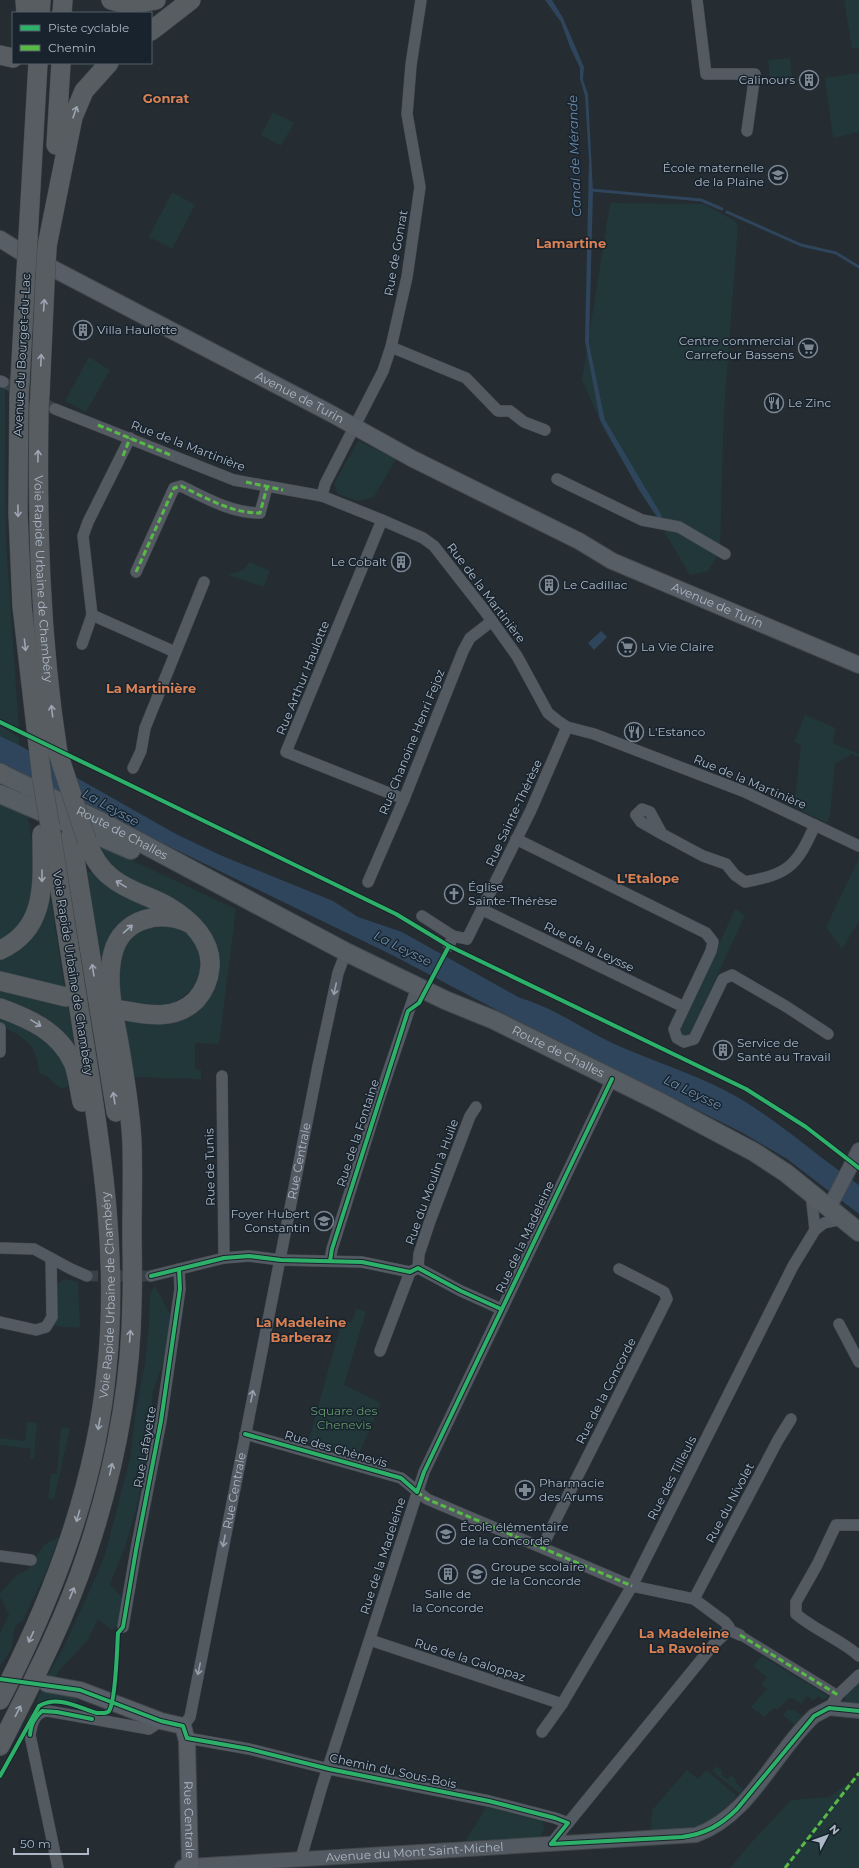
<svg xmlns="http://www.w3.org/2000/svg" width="859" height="1868" font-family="Montserrat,sans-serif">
	<rect width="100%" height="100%" fill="#252c32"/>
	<!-- green -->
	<g fill="#213739">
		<polygon points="844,0 859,0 859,48 852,49"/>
		<polygon points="790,58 792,78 770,79 768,60"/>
		<polygon points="859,73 859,132 833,138 825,78"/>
		<polygon points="273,112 294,123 281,146 261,135"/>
		<polygon points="172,192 195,205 172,249 149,237"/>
		<polygon points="610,203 704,204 735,221 738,226 724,411 720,552 708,571 690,575 604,430 582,380"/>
		<polygon points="89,357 110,370 86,412 65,401"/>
		<polygon points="0,387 5,389 6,540 19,729 0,719"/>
		<polygon points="358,441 396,459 374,497 358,501 338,494 334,484"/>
		<polygon points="250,562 270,571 264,587 228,575 243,570"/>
		<polygon points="805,715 836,728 833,743 859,754 859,757 852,754 835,764 830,815 827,823 794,807 801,745 794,742"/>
		<polygon points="0,726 19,737 19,745 0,736"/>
		<polygon points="0,803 28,816 34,856 35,886 22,925 0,943"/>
		<path d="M97 844 236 909 219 1044 195 1043V1068L196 1070H201V1079L133 1077 130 1057V1049L122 1016 180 1019 217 946C211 932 203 922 192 913L115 873Z"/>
		<polygon points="859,858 859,921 842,949 826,927"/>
		<polygon points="94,871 164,908 130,918 106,997 87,872"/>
		<polygon points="49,888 65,990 0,974 0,954"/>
		<polygon points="735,909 745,915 690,1035 681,1037 680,1030"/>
		<path d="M156 921C165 924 178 926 185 931 189 933 192 939 195 943 211 967 192 999 166 1005 151 1009 135 1005 120 1003L116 979 123 941Z"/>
		<polygon points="0,987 68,1005 79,1070 0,1003"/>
		<path d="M0 1014 27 1024 65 1059 71 1084 63 1089C54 1086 51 1076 39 1073 38 1064 36 1052 30 1045 24 1038 9 1028 0 1027Z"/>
		<polygon points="64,1279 78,1282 80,1328 55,1326 54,1288 57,1288 57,1284"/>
		<polygon points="155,1286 170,1314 165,1359 153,1391 149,1449 136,1509 125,1548 110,1584 122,1598 118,1625 112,1630 98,1619 88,1640 59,1671 47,1691 77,1697 77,1704 36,1703 47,1676 63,1648 90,1590 105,1555 130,1458 136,1408 145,1363 149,1323 150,1294"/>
		<polygon points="356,1308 366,1312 344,1385 381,1403 358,1456 308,1443 342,1320 352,1323"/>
		<polygon points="27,1422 37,1423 34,1459 29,1459 31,1449 0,1445 0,1438 25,1441"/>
		<polygon points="61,1427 70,1428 54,1499 48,1498 51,1474 57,1474"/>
		<polygon points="59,1537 45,1575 23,1620 15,1626 11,1650 0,1666 0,1633 9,1614 0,1597 0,1593 18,1574 27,1570 45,1544"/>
		<polygon points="762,1656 828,1696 824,1700 819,1696 813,1701 807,1696 801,1704 794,1699 789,1698 777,1710 774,1708 764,1717 751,1707 767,1689 761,1684 767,1677 753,1666"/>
		<polygon points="859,1681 859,1704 845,1701 845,1695"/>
		<polygon points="787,1710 794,1710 802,1716 795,1725 783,1715"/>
		<polygon points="717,1766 723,1772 721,1774 727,1779 731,1775 736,1780 735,1782 743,1789 739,1793 712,1771"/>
		<path d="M687 1770 698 1779 706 1770 737 1796C706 1830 695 1829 651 1831L652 1810Z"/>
		<polygon points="859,1775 859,1868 730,1868 749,1845 791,1800 829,1797"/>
		<polygon points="487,1806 542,1819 545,1828 538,1839 464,1843"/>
	</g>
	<!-- water -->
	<g fill="#2e455b">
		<polygon points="545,0 552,0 563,18 584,67 583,80 588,94 593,192 589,344 605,420 662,516 661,518 658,518 639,490 600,420 585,341 589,160 585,96 580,79 580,68 570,47 561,22"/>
		<polygon points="601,631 607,637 594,650 588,643"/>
		<path d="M0 736 19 745 176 834 220 855 333 901 358 917 402 932 520 998C552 1007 580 1027 610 1042 649 1060 690 1072 728 1092 775 1117 815 1155 859 1185V1214L787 1159 741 1132 512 1018 392 955 0 764Z"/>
	</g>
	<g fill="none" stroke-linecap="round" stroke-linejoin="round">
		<!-- stream -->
		<g stroke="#2e455b" stroke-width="3">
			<polyline points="591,190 701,200 722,209"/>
			<polyline points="727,212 801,245 836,253 859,267"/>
		</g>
		<!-- minor-tunnel -->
		<g stroke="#394148" stroke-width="11" stroke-dasharray="11 5.5" stroke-linecap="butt">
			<polyline points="3,382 55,409"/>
			<polyline points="87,1276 151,1276"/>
		</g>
		<!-- pedestrian casing -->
		<g stroke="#42484d" stroke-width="10">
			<polyline id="pedestrian" points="740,1635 838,1695"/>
		</g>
		<!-- minor casing -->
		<g stroke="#42484d" stroke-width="12">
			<g id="minor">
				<polyline points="697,0 706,74 755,74 747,131"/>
				<polyline points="391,347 466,378 498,411 510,411 524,422 545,430"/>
				<polyline points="0,381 3,382"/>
				<polyline points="55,409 234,480 322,496 382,520 423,538 434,546 484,610 517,656 548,713 558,721 567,727 594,734 745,792 859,846"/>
				<polyline points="130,438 88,522 83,536 92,615 175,652"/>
				<polyline points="557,479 642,520 679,527 725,554"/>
				<polyline points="322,496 325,484 383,371 391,347 407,277 420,187 407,114 411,65 421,0"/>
				<polyline points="382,520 286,752 404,799"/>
				<path d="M136 572 174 488 181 486C206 498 231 513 260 513L267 487"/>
				<polyline points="82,644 92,615"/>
				<polyline points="133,768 141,751 145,728 204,582"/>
				<path d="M662 834 641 822 636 815 642 809 650 812 662 834 703 856 726 864 735 875 745 882C790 874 797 865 815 825"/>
				<polyline points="516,839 706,933 713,942 711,951 674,1029 677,1038 684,1042 694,1039 723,979 732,975 787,1007 828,1034"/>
				<polyline points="368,882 404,799 463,651 470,638 492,621"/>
				<polyline points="483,910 684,1007"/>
				<polyline points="422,916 453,936 467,939 531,810 567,727"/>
				<polyline points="449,946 453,936"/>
				<polyline points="0,1028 0,1052"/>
				<polyline points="222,1076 224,1258"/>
				<polyline points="811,1193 815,1230"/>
				<polyline points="0,1248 34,1249 71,1269 87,1276"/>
				<polyline points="330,1261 332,1249 381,1093 417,987"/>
				<polyline points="418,1268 419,1254 430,1221 470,1116 476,1107"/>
				<polyline points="151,1276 224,1258 249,1256 281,1260 362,1262 410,1272 418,1268 461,1291 501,1309"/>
				<polyline points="0,1322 36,1330 46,1327 52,1317 51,1258"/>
				<polyline points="839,1324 859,1362"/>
				<polyline points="380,1351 410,1272"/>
				<polyline points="245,1434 401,1478 427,1499 632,1586 694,1599 725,1622 729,1627 729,1630 740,1635"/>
				<path d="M859 1525H836L817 1565 796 1602V1614C816 1631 840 1639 859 1656"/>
				<polyline points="542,1547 667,1299 664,1292 619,1269"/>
				<polyline points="0,1556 31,1560"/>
				<polyline points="694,1599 778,1440 791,1419"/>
				<polyline points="123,1627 136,1550 161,1421 180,1289 179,1269"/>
				<polyline points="370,1640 562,1704"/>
				<polyline points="829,1708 838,1695 859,1675"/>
				<path id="s1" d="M183 1726 190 1717 318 1066 338 973 346 952"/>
				<polyline points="542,1732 562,1704 632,1586 793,1266 815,1230 824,1223 843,1219"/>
				<polyline points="187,1738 249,1749 329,1769 489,1801 555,1818 568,1823"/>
				<polyline points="551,1844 714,1644 729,1630"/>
				<polyline points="301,1858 322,1786 424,1472 612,1079"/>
				<path d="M58 1868 30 1735C32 1723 35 1711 48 1711L149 1729 161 1721"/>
			</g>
		</g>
		<!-- tertiary casing -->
		<g stroke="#42484d" stroke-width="16">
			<g id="tertiary">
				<polyline points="829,1208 859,1150"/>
				<path id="s2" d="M190 1866 696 1835C751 1815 773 1754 814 1716L829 1708 859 1711"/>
			</g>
		</g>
		<!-- secondary casing -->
		<g stroke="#42484d" stroke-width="18">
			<g id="secondary">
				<path id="s3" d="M0 239 21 252 330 413 413 459 579 541 612 561 859 665"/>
				<path id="s4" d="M47 1684 80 1690 161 1721 183 1726 187 1741 190 1866 183 1868"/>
			</g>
		</g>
		<!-- primary casing -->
		<g stroke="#42484f" stroke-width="20">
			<g id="primary">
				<path id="s5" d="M0 773 102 822 346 952 445 1000 494 1020 660 1102 754 1152 786 1173 859 1232"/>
				<polyline points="0,794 131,850"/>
			</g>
		</g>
		<!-- trunk casing -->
		<g stroke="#41484e" stroke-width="20">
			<g id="trunk">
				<polyline points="25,0 26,13"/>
				<path d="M111 0C126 5 141 3 156 0"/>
				<polyline points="40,13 41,0"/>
				<polyline points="62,13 63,0"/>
				<polyline points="151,31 191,0"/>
				<polyline points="0,55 13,58"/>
				<polyline points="56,145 61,63"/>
				<polyline points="28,238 38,63"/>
				<polyline points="47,246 73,117 84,91 109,63"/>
				<polyline points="20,381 26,272"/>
				<polyline points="40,393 45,282"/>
				<polyline points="19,397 18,513 22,606 42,779"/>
				<path id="s6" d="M39 408C37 524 40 638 58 753"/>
				<polyline points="0,773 2,774"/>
				<polyline points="71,835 116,1112"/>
				<path d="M87 841C92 856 100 869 112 878 129 892 151 896 169 907 191 920 212 941 210 967 209 979 204 991 196 1000 175 1021 147 1015 121 1010"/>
				<path d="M0 950C49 928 42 878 42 834"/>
				<polyline points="0,981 66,997"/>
				<path d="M0 1008C30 1019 58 1031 73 1062 78 1074 79 1089 82 1102"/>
				<path id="s7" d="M0 1700C54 1595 96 1485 107 1367 118 1261 103 1158 86 1053 74 977 62 902 50 826"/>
				<path d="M0 1746C32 1683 65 1620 87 1553 114 1472 131 1387 132 1301 133 1278 132 1255 132 1232 132 1203 133 1173 132 1144 131 1113 125 1080 120 1049 115 1019 105 983 113 953 122 918 161 909 191 924"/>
			</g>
		</g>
		<!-- pedestrian -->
		<use href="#pedestrian" stroke="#545a62" stroke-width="9"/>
		<!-- minor -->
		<use href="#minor" stroke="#545a62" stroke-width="11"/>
		<!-- tertiary -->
		<use href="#tertiary" stroke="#545a62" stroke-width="14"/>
		<!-- secondary -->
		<use href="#secondary" stroke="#585e66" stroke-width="16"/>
		<!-- primary -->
		<use href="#primary" stroke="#565d63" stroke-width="18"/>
		<!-- trunk -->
		<use href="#trunk" stroke="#585d62" stroke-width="19"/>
		<!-- trunk-bridge casing -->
		<g stroke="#41484e" stroke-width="20" stroke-linecap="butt">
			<g id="trunk-bridge">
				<polyline points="26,272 28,238"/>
				<polyline points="45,282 47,248"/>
				<polyline points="19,397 20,381"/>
				<polyline points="39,408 40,393"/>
				<polyline points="58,753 87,841"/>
				<polyline points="42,779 50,826"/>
			</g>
		</g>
		<!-- trunk-bridge -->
		<use href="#trunk-bridge" stroke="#585d62" stroke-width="19"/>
		<!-- quiet -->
		<g stroke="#58b947" stroke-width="3" stroke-dasharray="6 3" stroke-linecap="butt">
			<polyline points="98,425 173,456"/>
			<polyline points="123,456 130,438"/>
			<polyline points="246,482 283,490"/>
			<path d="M136 572 174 488 181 486C206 498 231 513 260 513L267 487"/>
			<polyline points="417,1492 427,1499 632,1586"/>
			<polyline points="740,1635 838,1695"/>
			<polyline points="785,1868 859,1773"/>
		</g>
		<!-- cycleway casing -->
		<g stroke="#18232d" stroke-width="6">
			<g id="cycleway">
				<polyline points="0,722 396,914 449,946 746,1089 806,1127 859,1168"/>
				<polyline points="330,1261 332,1249 408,1011 419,1003 449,946"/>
				<polyline points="151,1276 224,1258 249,1256 281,1260 362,1262 410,1272 418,1268 461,1291 501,1309"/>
				<polyline points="245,1434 401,1478 417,1492 424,1472 612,1079"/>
				<polyline points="0,1679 80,1690 161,1721 183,1726 187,1738 249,1749 329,1769 489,1801 555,1818 568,1823 551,1844"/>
				<path d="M30 1735C31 1724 34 1718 42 1711L57 1712 92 1719"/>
				<path d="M0 1776 39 1706C58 1695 77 1707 97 1713 101 1713 106 1714 109 1711 116 1701 117 1647 118 1633L123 1627 136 1550 161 1421 180 1289 179 1269"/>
				<path d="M551 1844 682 1837C705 1834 721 1825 737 1809L814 1716 829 1708 859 1711"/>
			</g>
		</g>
		<!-- cycleway -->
		<use href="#cycleway" stroke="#2db169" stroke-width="4"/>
	</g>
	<!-- one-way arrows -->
	<defs><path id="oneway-shaft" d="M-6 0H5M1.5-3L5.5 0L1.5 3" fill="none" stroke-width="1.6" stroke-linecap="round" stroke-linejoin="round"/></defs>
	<g stroke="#9ba6b2">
		<use href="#oneway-shaft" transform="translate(75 112) rotate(-71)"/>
		<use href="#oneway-shaft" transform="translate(44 305) rotate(-86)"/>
		<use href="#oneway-shaft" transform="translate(41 360) rotate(-88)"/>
		<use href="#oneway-shaft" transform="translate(38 456) rotate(-89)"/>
		<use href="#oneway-shaft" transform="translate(18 511) rotate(89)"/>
		<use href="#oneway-shaft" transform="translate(25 645) rotate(84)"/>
		<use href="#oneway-shaft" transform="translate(52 711) rotate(-97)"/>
		<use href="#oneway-shaft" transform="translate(42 876) rotate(90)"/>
		<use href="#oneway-shaft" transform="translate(121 884) rotate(-149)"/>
		<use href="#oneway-shaft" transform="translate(128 929) rotate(-41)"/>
		<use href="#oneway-shaft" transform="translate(93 970) rotate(-99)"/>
		<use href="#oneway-shaft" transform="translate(36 1023) rotate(31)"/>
		<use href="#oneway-shaft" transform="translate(114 1098) rotate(-99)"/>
		<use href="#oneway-shaft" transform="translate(130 1336) rotate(-86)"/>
		<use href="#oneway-shaft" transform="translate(99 1424) rotate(100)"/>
		<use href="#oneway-shaft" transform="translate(111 1469) rotate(-77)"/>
		<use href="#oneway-shaft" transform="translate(78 1516) rotate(106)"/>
		<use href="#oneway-shaft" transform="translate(72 1593) rotate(-68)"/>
		<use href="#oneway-shaft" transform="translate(31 1637) rotate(115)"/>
		<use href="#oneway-shaft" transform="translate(18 1711) rotate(-63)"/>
	</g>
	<g stroke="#96a0ad">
		<use href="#oneway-shaft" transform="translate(335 989) rotate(102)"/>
		<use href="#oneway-shaft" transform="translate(252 1396) rotate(-79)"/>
		<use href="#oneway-shaft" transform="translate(224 1541) rotate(101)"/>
		<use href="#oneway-shaft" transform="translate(199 1669) rotate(102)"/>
	</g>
	<!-- icons -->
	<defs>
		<g id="building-ring" transform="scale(1)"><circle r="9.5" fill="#18232d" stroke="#7d8792" stroke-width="1.5"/><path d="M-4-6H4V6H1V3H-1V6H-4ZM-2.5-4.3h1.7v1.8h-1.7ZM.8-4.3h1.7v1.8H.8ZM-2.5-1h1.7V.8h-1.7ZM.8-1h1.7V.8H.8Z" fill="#7d8792"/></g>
		<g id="school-ring" transform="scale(1)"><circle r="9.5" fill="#18232d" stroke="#7d8792" stroke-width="1.5"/><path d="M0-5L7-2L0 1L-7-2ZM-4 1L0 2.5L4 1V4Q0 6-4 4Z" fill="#7d8792"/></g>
		<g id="supermarket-ring" transform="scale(1)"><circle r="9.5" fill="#18232d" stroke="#7d8792" stroke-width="1.5"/><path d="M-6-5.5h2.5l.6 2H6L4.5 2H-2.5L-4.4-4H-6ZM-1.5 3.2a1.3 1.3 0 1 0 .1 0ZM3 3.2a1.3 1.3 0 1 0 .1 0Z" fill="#7d8792"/></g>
		<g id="restaurant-ring" transform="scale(1)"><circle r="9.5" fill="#18232d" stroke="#7d8792" stroke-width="1.5"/><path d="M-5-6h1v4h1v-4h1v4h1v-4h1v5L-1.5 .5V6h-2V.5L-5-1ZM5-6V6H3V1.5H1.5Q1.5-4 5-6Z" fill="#7d8792"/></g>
		<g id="church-ring" transform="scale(1)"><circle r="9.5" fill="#18232d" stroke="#7d8792" stroke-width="1.5"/><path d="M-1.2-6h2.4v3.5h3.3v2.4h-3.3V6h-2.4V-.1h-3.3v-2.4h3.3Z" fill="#7d8792"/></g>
		<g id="pharmacy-ring" transform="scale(1)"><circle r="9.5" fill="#18232d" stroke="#7d8792" stroke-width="1.5"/><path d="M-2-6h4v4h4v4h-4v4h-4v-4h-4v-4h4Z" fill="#7d8792"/></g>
	</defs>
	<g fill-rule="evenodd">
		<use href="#building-ring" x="809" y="80"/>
		<use href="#school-ring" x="778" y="175"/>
		<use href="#building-ring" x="83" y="330"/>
		<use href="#supermarket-ring" x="808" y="348"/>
		<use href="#restaurant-ring" x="774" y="403"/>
		<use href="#building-ring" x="401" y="562"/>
		<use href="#building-ring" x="549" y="585"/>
		<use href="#supermarket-ring" x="627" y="647"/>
		<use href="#restaurant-ring" x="634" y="732"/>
		<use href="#church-ring" x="454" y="894"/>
		<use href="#building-ring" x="723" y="1050"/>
		<use href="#school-ring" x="324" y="1221"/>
		<use href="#pharmacy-ring" x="525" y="1490"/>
		<use href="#school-ring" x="446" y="1534"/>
		<use href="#building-ring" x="448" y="1574"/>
		<use href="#school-ring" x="477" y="1574"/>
	</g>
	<g text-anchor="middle" stroke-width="3" stroke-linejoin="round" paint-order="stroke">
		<!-- poi labels -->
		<g font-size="12" fill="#acb8c6" stroke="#18232d" text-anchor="start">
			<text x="795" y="84" text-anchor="end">Calinours</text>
			<text x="764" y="172" text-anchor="end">École maternelle<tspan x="764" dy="14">de la Plaine</tspan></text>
			<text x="97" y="334">Villa Haulotte</text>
			<text x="794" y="345" text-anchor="end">Centre commercial<tspan x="794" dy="14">Carrefour Bassens</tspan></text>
			<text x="788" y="407">Le Zinc</text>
			<text x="387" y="566" text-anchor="end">Le Cobalt</text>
			<text x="563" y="589">Le Cadillac</text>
			<text x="641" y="651">La Vie Claire</text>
			<text x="648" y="736">L'Estanco</text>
			<text x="468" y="891">Église<tspan x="468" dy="14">Sainte-Thérèse</tspan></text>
			<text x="737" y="1047">Service de<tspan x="737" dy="14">Santé au Travail</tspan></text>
			<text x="310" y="1218" text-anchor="end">Foyer Hubert<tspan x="310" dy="14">Constantin</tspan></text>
			<text x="539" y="1487">Pharmacie<tspan x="539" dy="14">des Arums</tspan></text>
			<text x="460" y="1531">École élémentaire<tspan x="460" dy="14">de la Concorde</tspan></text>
			<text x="491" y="1571">Groupe scolaire<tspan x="491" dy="14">de la Concorde</tspan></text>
			<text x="448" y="1598" text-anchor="middle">Salle de<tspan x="448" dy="14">la Concorde</tspan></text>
		</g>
		<!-- street labels -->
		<g font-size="12" fill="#acb8c6" stroke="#18232d">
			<text transform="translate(396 253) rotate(-80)" y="4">Rue de Gonrat</text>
			<text transform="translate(22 355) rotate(-87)" y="4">Avenue du Bourget-du-Lac</text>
			<text dy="4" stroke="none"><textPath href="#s3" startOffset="339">Avenue de Turin</textPath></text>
			<text transform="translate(188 446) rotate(21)" y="4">Rue de la Martinière</text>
			<text dy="4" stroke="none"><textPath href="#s6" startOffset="171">Voie Rapide Urbaine de Chambéry</textPath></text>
			<text transform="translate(486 593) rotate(53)" y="4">Rue de la Martinière</text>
			<text dy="4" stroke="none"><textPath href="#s3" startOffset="806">Avenue de Turin</textPath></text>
			<text transform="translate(303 678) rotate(-68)" y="4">Rue Arthur Haulotte</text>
			<text transform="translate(412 742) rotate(-68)" y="4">Rue Chanoine Henri Fejoz</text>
			<text transform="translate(750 782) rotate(23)" y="4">Rue de la Martinière</text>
			<text transform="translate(514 813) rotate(-65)" y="4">Rue Sainte-Thérèse</text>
			<text dy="4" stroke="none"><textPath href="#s5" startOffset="136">Route de Challes</textPath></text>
			<text transform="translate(589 947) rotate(26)" y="4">Rue de la Leysse</text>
			<text transform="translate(73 973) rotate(81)" y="4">Voie Rapide Urbaine de Chambéry</text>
			<text dy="4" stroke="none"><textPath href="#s5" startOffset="624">Route de Challes</textPath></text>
			<text transform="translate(358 1133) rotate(-72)" y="4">Rue de la Fontaine</text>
			<text dy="4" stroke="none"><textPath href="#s1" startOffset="578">Rue Centrale</textPath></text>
			<text transform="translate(210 1167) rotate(-91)" y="4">Rue de Tunis</text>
			<text transform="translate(432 1182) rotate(-70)" y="4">Rue du Moulin à Huile</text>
			<text transform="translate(525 1237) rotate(-65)" y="4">Rue de la Madeleine</text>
			<text dy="4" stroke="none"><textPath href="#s7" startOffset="424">Voie Rapide Urbaine de Chambéry</textPath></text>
			<text transform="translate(606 1391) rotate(-63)" y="4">Rue de la Concorde</text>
			<text transform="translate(145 1447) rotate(-80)" y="4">Rue Lafayette</text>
			<text transform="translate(336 1449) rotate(16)" y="4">Rue des Chènevis</text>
			<text transform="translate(672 1478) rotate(-63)" y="4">Rue des Tilleuls</text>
			<text dy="4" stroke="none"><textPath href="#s1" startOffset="242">Rue Centrale</textPath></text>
			<text transform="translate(730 1503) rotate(-62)" y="4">Rue du Nivolet</text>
			<text transform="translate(383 1556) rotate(-72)" y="4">Rue de la Madeleine</text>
			<text transform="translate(470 1660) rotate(18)" y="4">Rue de la Galoppaz</text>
			<text transform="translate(393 1771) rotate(12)" y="4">Chemin du Sous-Bois</text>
			<text dy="4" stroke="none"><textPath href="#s4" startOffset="237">Rue Centrale</textPath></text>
			<text dy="4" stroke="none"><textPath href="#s2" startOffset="225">Avenue du Mont Saint-Michel</textPath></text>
		</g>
		<!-- park labels -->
		<g font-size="12" fill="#62986a" stroke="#18232d">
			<text x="344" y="1415">Square des<tspan x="344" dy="14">Chenevis</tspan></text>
		</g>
		<!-- neighbourhood labels -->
		<g font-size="13" font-weight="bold" fill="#da8153" stroke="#18232d">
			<text x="166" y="103">Gonrat</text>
			<text x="571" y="248">Lamartine</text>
			<text x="151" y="693">La Martinière</text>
			<text x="648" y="883">L'Etalope</text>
			<text x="301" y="1327">La Madeleine<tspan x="301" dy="15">Barberaz</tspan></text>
			<text x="684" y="1638">La Madeleine<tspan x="684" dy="15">La Ravoire</tspan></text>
		</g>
		<!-- water labels -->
		<g font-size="13" font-style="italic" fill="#6a8cac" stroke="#18232d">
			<text transform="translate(574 156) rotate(-92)" y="5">Canal de Mérande</text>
			<text transform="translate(111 807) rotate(29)" y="5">La Leysse</text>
			<text transform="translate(403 948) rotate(27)" y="5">La Leysse</text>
			<text transform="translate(693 1092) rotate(26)" y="5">La Leysse</text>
		</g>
	</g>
	<!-- legend -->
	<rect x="12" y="12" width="140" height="52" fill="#18232d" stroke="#535f6a"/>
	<rect x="20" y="25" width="20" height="6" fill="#2db169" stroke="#535f6a"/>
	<text x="48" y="32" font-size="12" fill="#acb8c6">Piste cyclable</text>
	<rect x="20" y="45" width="20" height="6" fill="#58b947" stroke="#535f6a"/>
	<text x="48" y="52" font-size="12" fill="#acb8c6">Chemin</text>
	<!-- north arrow -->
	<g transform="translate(827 1836) rotate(49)" stroke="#18232d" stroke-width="3" paint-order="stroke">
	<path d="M0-3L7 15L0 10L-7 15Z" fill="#acb8c6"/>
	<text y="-6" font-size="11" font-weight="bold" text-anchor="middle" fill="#acb8c6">N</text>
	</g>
	<!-- scale -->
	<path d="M14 1848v6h74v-6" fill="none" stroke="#acb8c6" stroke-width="2"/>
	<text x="20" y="1848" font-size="12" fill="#acb8c6" stroke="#18232d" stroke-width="3" paint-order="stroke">50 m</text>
</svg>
